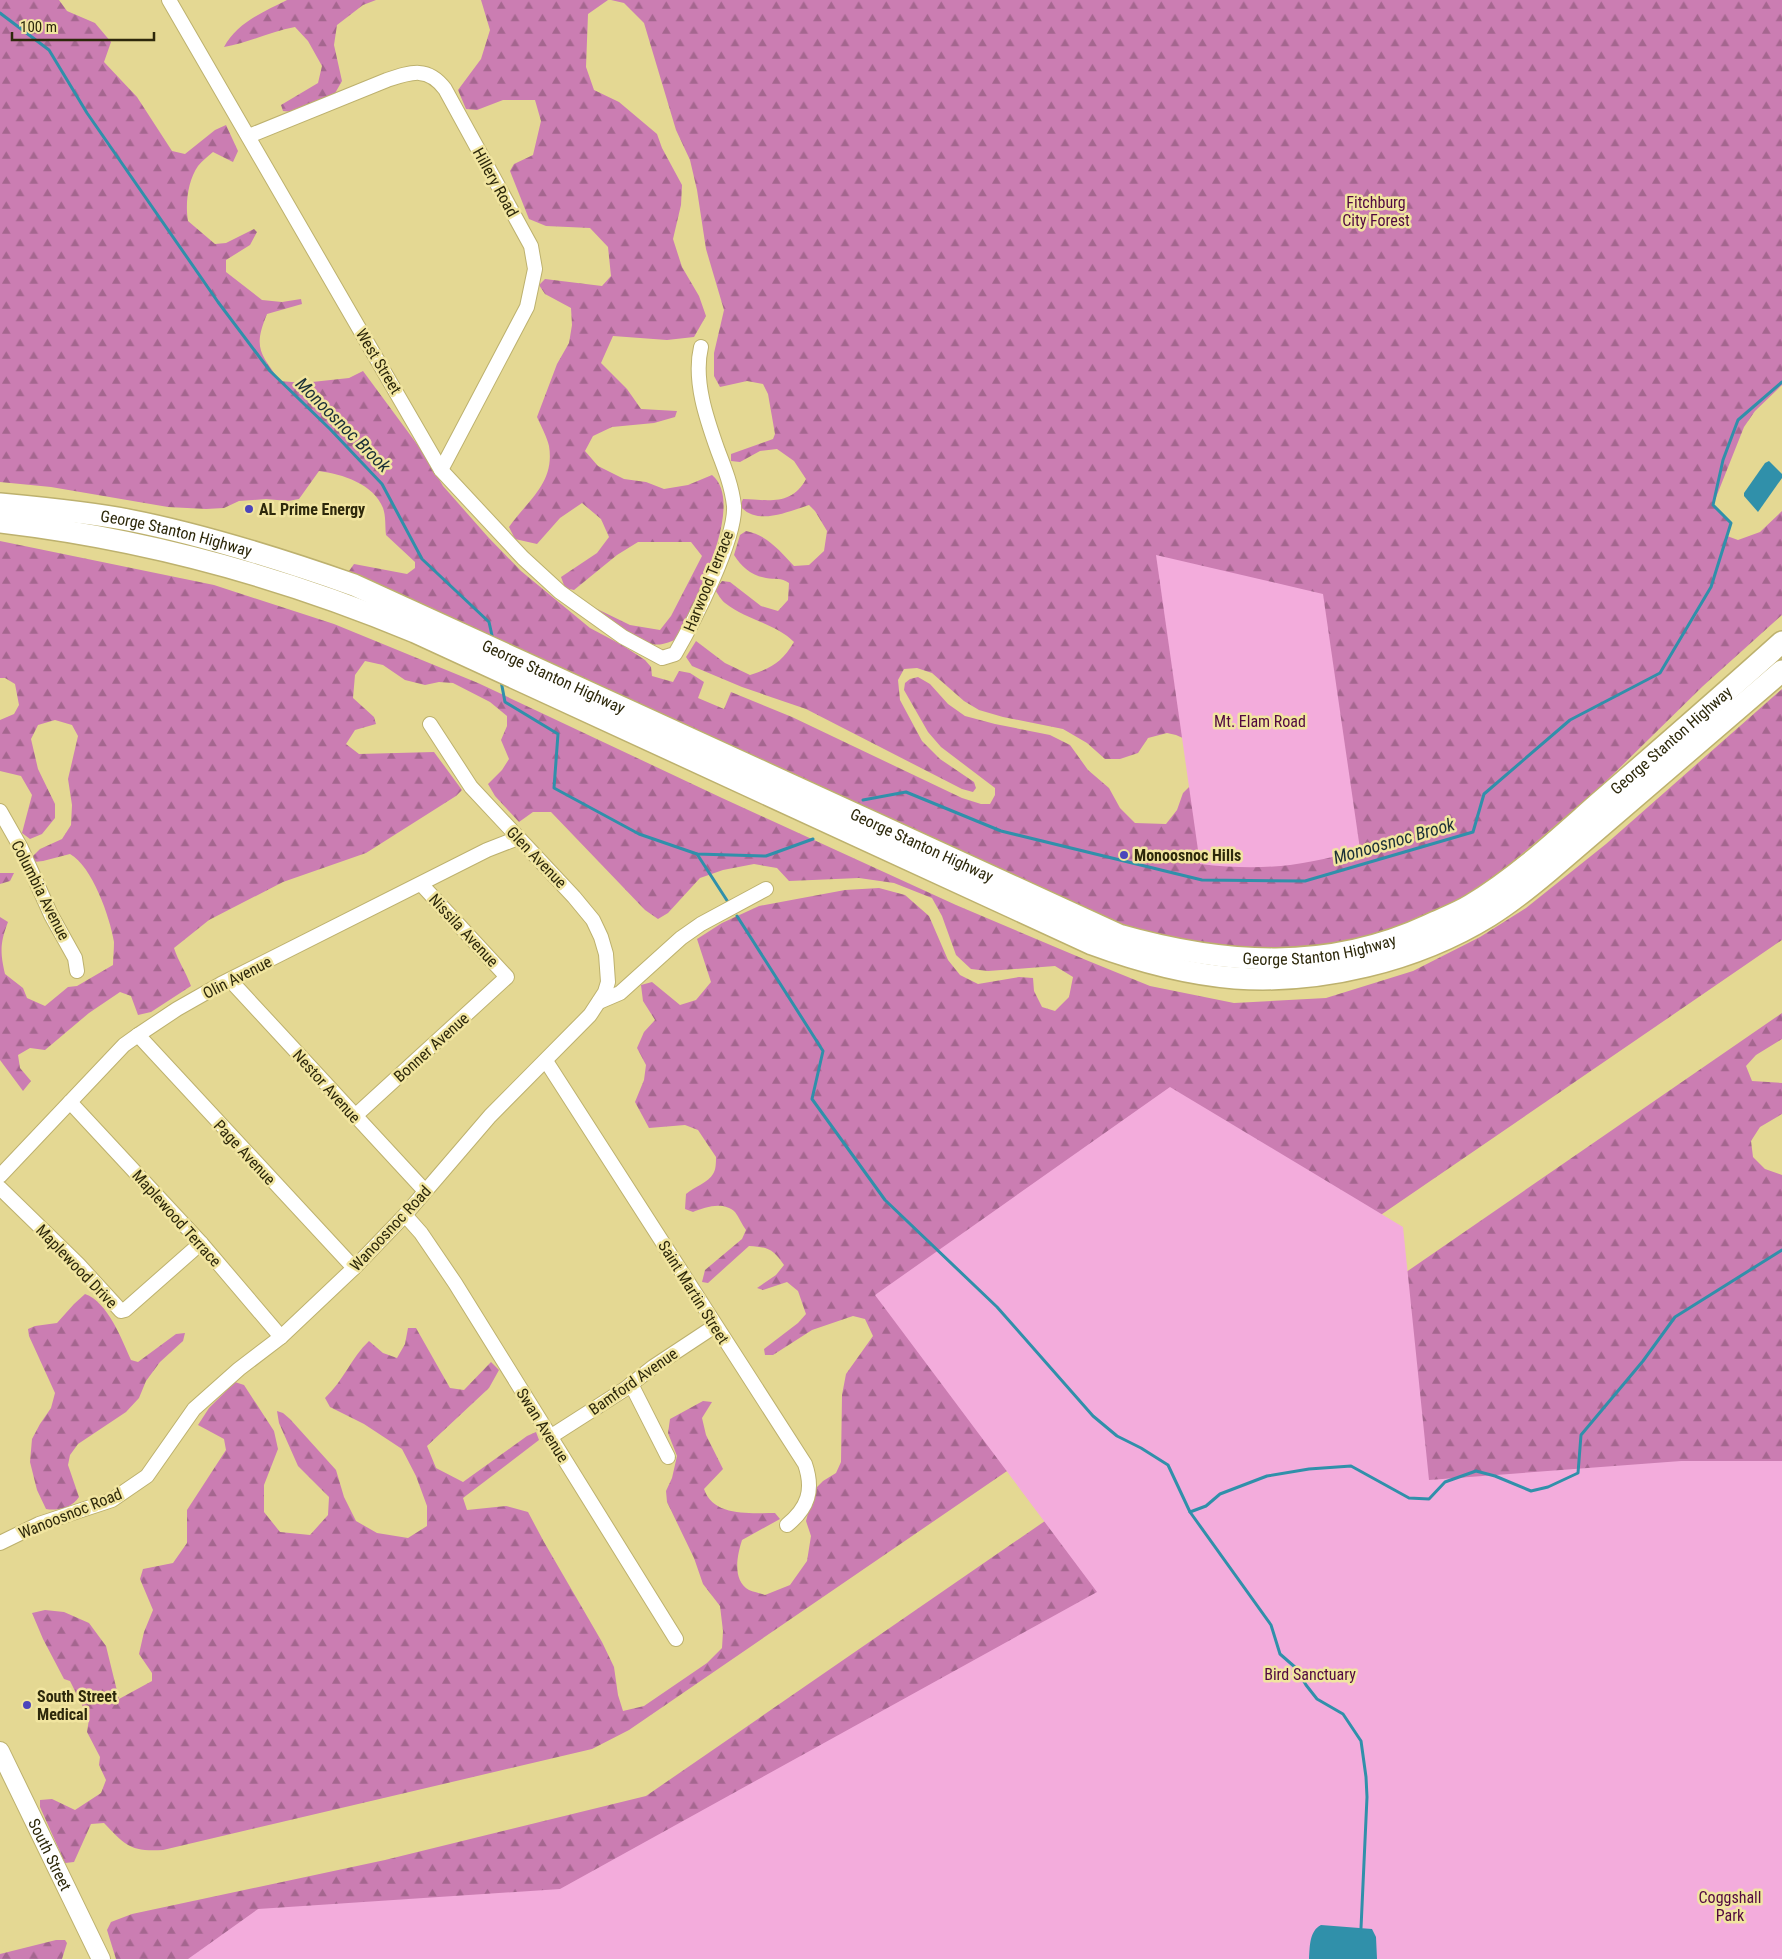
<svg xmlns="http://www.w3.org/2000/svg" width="1782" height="1959" font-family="'Roboto Condensed',sans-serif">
	<defs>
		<pattern id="forest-firs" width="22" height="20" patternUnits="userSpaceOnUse" patternTransform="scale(1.25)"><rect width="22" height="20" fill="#cb7db2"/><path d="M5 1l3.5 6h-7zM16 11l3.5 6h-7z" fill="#a5668f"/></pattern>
	</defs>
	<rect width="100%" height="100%" fill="#e4d893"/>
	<!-- forest -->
	<g fill="url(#forest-firs)">
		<path d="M0 0H59L67 11 95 23 111 42 104 62 137 97 172 151 185 154 215 130 226 125 238 151 233 162 213 152C208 156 202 161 198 166 188 180 185 204 188 221L215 244 226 243 254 229 257 232 250 245 226 260V272L262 300 282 302 301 299 302 304 267 314C253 348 260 353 280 381L303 383 349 378 363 371 425 455 443 486 488 537 521 571 590 628 622 645 645 660 651 667 652 676 673 682 679 671 690 673 704 682 698 698 724 709 731 692 792 717 962 798 981 804H990L995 795V788L941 747 928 732 904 690 905 683 910 679 918 677 930 684 948 704 965 716 995 724 1050 735 1070 745 1088 770 1109 788 1120 808 1135 823 1166 824 1177 810 1183 793 1194 782V743L1176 735 1167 733 1148 738 1138 753 1120 759H1105L1087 743 1063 729 1003 717 979 710 964 701 932 673 917 668 904 669 898 680 900 700 922 741 940 759 974 782 976 788 973 792 962 789 806 709 742 687 692 666 686 657 696 641 725 663 750 675C772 668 782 662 794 642 775 623 746 620 725 603 721 600 718 594 715 590L722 581 730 582 761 606 778 611 788 600 789 583C781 577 775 580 766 578 750 575 742 567 734 555L740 535 746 531C767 535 780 551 794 566L809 565 824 551 827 531 815 511 809 505C787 512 757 526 740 506L743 499C768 500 792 506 806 479L794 461 777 449 760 451 740 462 731 461V454L773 439 775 434 768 394 763 384 747 381 720 387 714 376V353L724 310 706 249 697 190 690 160 676 130 644 23 624 3 611 0H1782V385L1755 411 1744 427 1713 505 1731 523 1727 536 1738 540 1760 532 1782 511V615L1703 686 1596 791 1503 870 1462 900 1405 925 1337 944 1279 949H1217L1163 939 1080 911 356 577 349 571 354 564 407 574 415 568V562L386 535C385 527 386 516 383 508 374 484 342 474 319 471L299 499 288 501 266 499 239 501 224 508 206 509 168 507 51 487 0 482Z"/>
		<path d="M287 0H376L363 5 337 25 334 45 342 81 334 95 293 112 283 111 281 105 318 83 322 66 308 41 295 27C271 31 249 43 224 47 237 23 263 12 287 0Z"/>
		<path d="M481 0H608L588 14 586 67 594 90 619 102 657 134 662 148 682 185 681 205 673 239 682 267 699 296 706 316 694 337 667 340 613 336 601 363 627 389 641 409 677 411 675 417 654 423 612 427 593 436 585 451 598 466 624 479 646 482 664 489 688 485 712 475C747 504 693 603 678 638 671 642 661 646 652 644 630 639 609 622 590 611L591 606 630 625 660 630 671 616 702 556 691 542H638L617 555 574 590 565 588 561 577 597 553 609 537 601 519 582 503 560 518 537 544 515 539 509 527C528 500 555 483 549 446 547 437 541 426 537 417L557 364 569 343 572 325 571 308 545 294 539 285 545 279 602 286 611 276 608 247 590 228 546 226 529 219 510 171 514 164 533 155 541 121 535 100H503L477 110 466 109 458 90 481 59 490 30Z"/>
		<path d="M0 541 214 585 334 624 478 683 722 798 956 905 1086 960 1150 986 1234 1003 1326 998 1413 971 1480 937 1526 908 1606 844 1782 689V940L629 1730 592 1749 163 1850C130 1852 125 1845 104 1823L91 1824 74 1862 65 1863 40 1807V1800L52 1799 75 1810 101 1793 106 1780 99 1765 100 1757 87 1732 89 1719 70 1681 64 1679 43 1639 32 1613 45 1610 64 1612 89 1623 106 1646 119 1699 152 1681V1673L139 1654 144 1632 153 1610 140 1579 143 1569 173 1563 187 1543V1510L226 1450 224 1439 198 1425 209 1408 235 1382 244 1385 274 1431 278 1449 264 1485V1512L280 1532 310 1535 328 1515 329 1497 298 1466 279 1423 277 1411 283 1413 290 1419 336 1470 344 1497 356 1521 377 1533 408 1538 427 1526V1506L416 1476 402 1449 364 1424 330 1407 325 1398C344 1380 351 1358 369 1341L383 1353 397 1358 405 1344 408 1328H416L450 1388 464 1390 491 1362 499 1370 489 1388 427 1446 436 1468 463 1482 527 1436 536 1432 539 1440 463 1498 467 1510 506 1506 528 1512 544 1542 602 1642 614 1667 618 1695 623 1711 644 1706 707 1663 722 1648 723 1631 720 1606 703 1584 694 1558 667 1502 666 1491 672 1478 677 1456 668 1433 670 1419 703 1401 712 1402 702 1418 706 1435 723 1469 704 1489C713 1517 751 1513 775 1513L780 1519 742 1540C737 1556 732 1580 749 1590 753 1592 760 1593 765 1595L790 1585 807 1561 811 1536 806 1521 814 1490 823 1481 836 1473 841 1462 842 1395 846 1374 873 1336 865 1319 853 1316 812 1330 773 1355H765L764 1349 798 1323 806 1314 798 1291 787 1282 763 1290 757 1288 776 1275 784 1265C773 1249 768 1247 749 1246L708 1283 702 1282 705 1270 742 1239 746 1230C742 1225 739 1217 735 1212 723 1201 706 1207 693 1212L685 1209 686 1194C694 1187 709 1182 713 1174 716 1170 716 1162 716 1157L698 1130 685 1125 649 1128 635 1102 644 1080 646 1065 637 1048 644 1032 655 1020 643 1001 641 985 652 982 680 1005 696 1000 711 982 697 939 722 923 759 906 845 890 879 888 905 895 929 916 948 960 960 975 978 984 1019 977 1033 978 1034 991 1042 1007 1055 1011 1069 997 1073 977 1055 966 988 971 971 969 956 955 942 916 932 898 894 883 859 878 789 881 777 868 754 864 723 870 700 878 668 913 658 919 645 910 551 812H533L519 822 495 796 488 784 502 770 509 759 501 740 507 726V716L490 702 453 683 439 682 425 685 405 680 383 665 365 661 355 675 353 698 374 717 376 724 355 730 346 744 359 754 434 752 462 790 456 796 366 853 283 882 209 920 174 948C178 961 186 972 191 986L151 1012 138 1015 131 996 120 992 89 1013 45 1050 30 1048 18 1055 20 1068 31 1081 23 1091 0 1060V917L8 922C0 943 0 952 5 974L23 988 27 998 45 1006 68 987 77 986 113 965C113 958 114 950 114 942 110 917 92 866 70 854L43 861 34 862 32 857 40 849 62 839 71 825 72 805 68 779 78 736 72 725 55 720 38 725 31 739 38 769 55 804V818L42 834 30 839 22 833 32 795 21 776 0 771V720L14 714 19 705 15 684 5 678H0Z"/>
		<polygon points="0,873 14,873 10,881 0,884"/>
		<polygon points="1782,1013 1782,1039 1756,1055 1746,1066 1752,1081 1782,1083 1782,1114 1760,1127 1751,1141 1753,1157 1765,1169 1782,1175 1782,1959 116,1959 107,1930 111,1922 132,1914 385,1860 646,1796"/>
		<path d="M85 1294C108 1302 122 1340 131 1360L138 1362 176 1334 185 1333 183 1341 160 1362 146 1381 139 1398 126 1412 78 1444 70 1455 68 1465 79 1497C72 1508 57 1511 46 1509L37 1490 30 1462 32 1439 40 1424 51 1408 55 1393 29 1336 28 1329 35 1326 57 1323 74 1304Z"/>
		<polygon points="56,1940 65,1940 67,1943 62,1959 0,1959 0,1954"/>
	</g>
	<!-- park -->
	<g fill="#f3acdc">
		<path d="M1156 555 1323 594 1360 849C1303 867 1260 871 1200 864Z"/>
		<polygon points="1170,1087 1403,1227 1429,1480 1681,1461 1782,1461 1782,1959 188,1959 258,1909 560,1889 1097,1592 875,1295"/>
	</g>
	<!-- water -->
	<g fill="#3090aa">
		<polygon points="1769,461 1782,474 1782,478 1758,512 1744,496 1744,493 1765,463"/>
		<path d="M1321 1925 1372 1929 1376 1937 1377 1959H1309C1310 1947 1309 1931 1321 1925Z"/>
	</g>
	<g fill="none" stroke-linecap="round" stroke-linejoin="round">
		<!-- stream -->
		<g stroke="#3090aa" stroke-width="3">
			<polyline points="0,13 49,50 87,113 218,302 270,371 330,429 382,484 422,559 489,622 493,640"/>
			<polyline points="501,681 505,702 558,734 554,788 639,834 697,854 766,856 813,839"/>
			<polyline points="863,800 906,792 1001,831 1202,880 1305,881 1473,832 1484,794 1570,720 1660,673 1711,587 1731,523 1713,505 1723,460 1738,420 1782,382"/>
			<polyline points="697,854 728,902"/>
			<polyline points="737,916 823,1051 812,1099 885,1200 997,1307 1093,1416 1117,1436 1141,1448 1168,1465 1190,1512 1271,1625 1280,1654 1296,1668 1306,1685 1317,1699 1343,1714 1361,1741 1366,1777 1367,1797 1361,1928"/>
			<polyline points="1190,1512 1206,1506 1220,1494 1267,1476 1309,1469 1351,1466 1409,1498 1429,1499 1445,1482 1476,1471 1495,1476 1531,1491 1548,1487 1578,1473 1581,1435 1643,1361 1675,1317 1782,1250"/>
		</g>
		<!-- minor casing -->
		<g stroke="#bdb16e" stroke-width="16">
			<g id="minor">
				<path d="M169 0 441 470 523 558 560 592 623 637 662 658 675 654C693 623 736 540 734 506 732 487 725 469 718 451 707 420 693 381 701 347"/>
				<path d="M249 136 387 80C411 72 428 66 445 89L531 246 535 269 527 307 441 470"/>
				<polyline points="0,811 21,848 51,915 75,958 77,971"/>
				<polyline points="230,980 425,1191"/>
				<polyline points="599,1002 620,993 681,938 701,924 766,889"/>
				<polyline points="138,1035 354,1268"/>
				<path d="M546 1061 805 1464C814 1490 808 1508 787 1525"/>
				<polyline points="70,1102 201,1243 281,1337"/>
				<polyline points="355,1116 507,977 421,884"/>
				<polyline points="0,1176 124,1045 138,1035 177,1009 221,984 487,850 518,838"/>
				<polyline points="0,1188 78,1264 121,1311 125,1310 201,1243"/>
				<polyline points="405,1215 421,1233 455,1283 676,1639"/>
				<polyline points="631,1384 668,1457"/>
				<polyline points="550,1437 625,1389 653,1367 715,1326"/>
				<polyline points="0,1543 39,1524 112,1500 147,1476 194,1409 239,1369 281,1337 354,1268 405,1215 490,1116 590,1015 605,992 608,982 606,954 601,937 593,920 574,897 471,787 430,724"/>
			</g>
		</g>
		<!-- major casing -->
		<g stroke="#bdb16e" stroke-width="20">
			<g id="major">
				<path id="s1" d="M0 1751 101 1959"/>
			</g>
		</g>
		<!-- highway casing -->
		<g stroke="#bdb16e" stroke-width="24">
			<g id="highway">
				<path id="s2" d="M0 504C43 508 86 512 128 520 205 535 280 559 354 585L1119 935C1225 965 1328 972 1429 925 1444 918 1458 913 1471 905 1519 876 1560 837 1601 801 1662 748 1722 696 1782 642"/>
				<path d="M0 522C145 539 281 576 415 632L1092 944C1138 961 1185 974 1235 978 1320 984 1416 961 1489 916 1510 903 1530 887 1549 871L1782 671"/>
			</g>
		</g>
		<!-- minor -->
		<use href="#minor" stroke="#fff" stroke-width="14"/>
		<!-- major -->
		<use href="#major" stroke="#fff" stroke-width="18"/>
		<!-- highway -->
		<use href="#highway" stroke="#fff" stroke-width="21"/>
	</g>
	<!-- markers -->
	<g fill="#4c45bb" stroke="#f1e5a0" stroke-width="2">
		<circle cx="249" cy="509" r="5"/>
		<circle cx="1124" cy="855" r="5"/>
		<circle cx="27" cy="1705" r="5"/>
	</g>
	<g text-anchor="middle" stroke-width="5" stroke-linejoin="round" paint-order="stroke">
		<!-- street labels -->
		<g font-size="16" fill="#2d280b" stroke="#f1e5a0">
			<text transform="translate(496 182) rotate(61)" y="6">Hillery Road</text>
			<text transform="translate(379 361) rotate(59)" y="6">West Street</text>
			<text dy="6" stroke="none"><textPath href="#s2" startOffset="179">George Stanton Highway</textPath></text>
			<text transform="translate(708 581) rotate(-68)" y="6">Harwood Terrace</text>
			<text dy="6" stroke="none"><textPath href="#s2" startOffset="584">George Stanton Highway</textPath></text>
			<text dy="6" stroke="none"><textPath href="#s2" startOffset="1829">George Stanton Highway</textPath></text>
			<text dy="6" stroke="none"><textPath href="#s2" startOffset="989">George Stanton Highway</textPath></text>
			<text transform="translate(537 857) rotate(46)" y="6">Glen Avenue</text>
			<text transform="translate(41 890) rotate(63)" y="6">Columbia Avenue</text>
			<text transform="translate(464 930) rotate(47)" y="6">Nissila Avenue</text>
			<text dy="6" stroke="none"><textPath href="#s2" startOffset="1409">George Stanton Highway</textPath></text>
			<text transform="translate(237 977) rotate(-27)" y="6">Olin Avenue</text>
			<text transform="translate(431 1047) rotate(-42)" y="6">Bonner Avenue</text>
			<text transform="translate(327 1086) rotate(48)" y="6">Nestor Avenue</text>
			<text transform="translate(245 1152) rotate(47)" y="6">Page Avenue</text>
			<text transform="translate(177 1218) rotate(48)" y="6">Maplewood Terrace</text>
			<text transform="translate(390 1228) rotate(-47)" y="6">Wanoosnoc Road</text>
			<text transform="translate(77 1266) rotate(46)" y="6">Maplewood Drive</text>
			<text transform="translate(694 1292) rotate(58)" y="6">Saint Martin Street</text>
			<text transform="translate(633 1381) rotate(-35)" y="6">Bamford Avenue</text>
			<text transform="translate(543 1425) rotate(58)" y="6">Swan Avenue</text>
			<text transform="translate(70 1513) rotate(-22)" y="6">Wanoosnoc Road</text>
			<text dy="6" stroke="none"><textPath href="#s1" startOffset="115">South Street</textPath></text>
		</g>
		<!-- park labels -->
		<g font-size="16" fill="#510940" stroke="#f1e5a0">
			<text x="1376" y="208">Fitchburg<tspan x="1376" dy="18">City Forest</tspan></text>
			<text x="1260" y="727">Mt. Elam Road</text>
			<text x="1310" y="1680">Bird Sanctuary</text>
			<text x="1730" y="1903">Coggshall<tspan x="1730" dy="18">Park</tspan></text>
		</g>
		<!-- poi labels -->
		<g font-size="16" font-weight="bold" fill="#2d280b" stroke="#f1e5a0" text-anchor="start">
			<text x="259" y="515">AL Prime Energy</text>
			<text x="1134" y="861">Monoosnoc Hills</text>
			<text x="37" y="1702">South Street<tspan x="37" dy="18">Medical</tspan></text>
		</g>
		<!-- water labels -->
		<g font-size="18" font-style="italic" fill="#1b3037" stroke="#f1e5a0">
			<text transform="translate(343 425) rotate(45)" y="6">Monoosnoc Brook</text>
			<text transform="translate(1394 841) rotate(-16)" y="6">Monoosnoc Brook</text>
		</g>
	</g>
	<!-- scale -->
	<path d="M12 32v8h142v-8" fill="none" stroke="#2d280b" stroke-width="2.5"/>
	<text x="20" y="32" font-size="15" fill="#2d280b" stroke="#f1e5a0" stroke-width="4" paint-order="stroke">100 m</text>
</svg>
